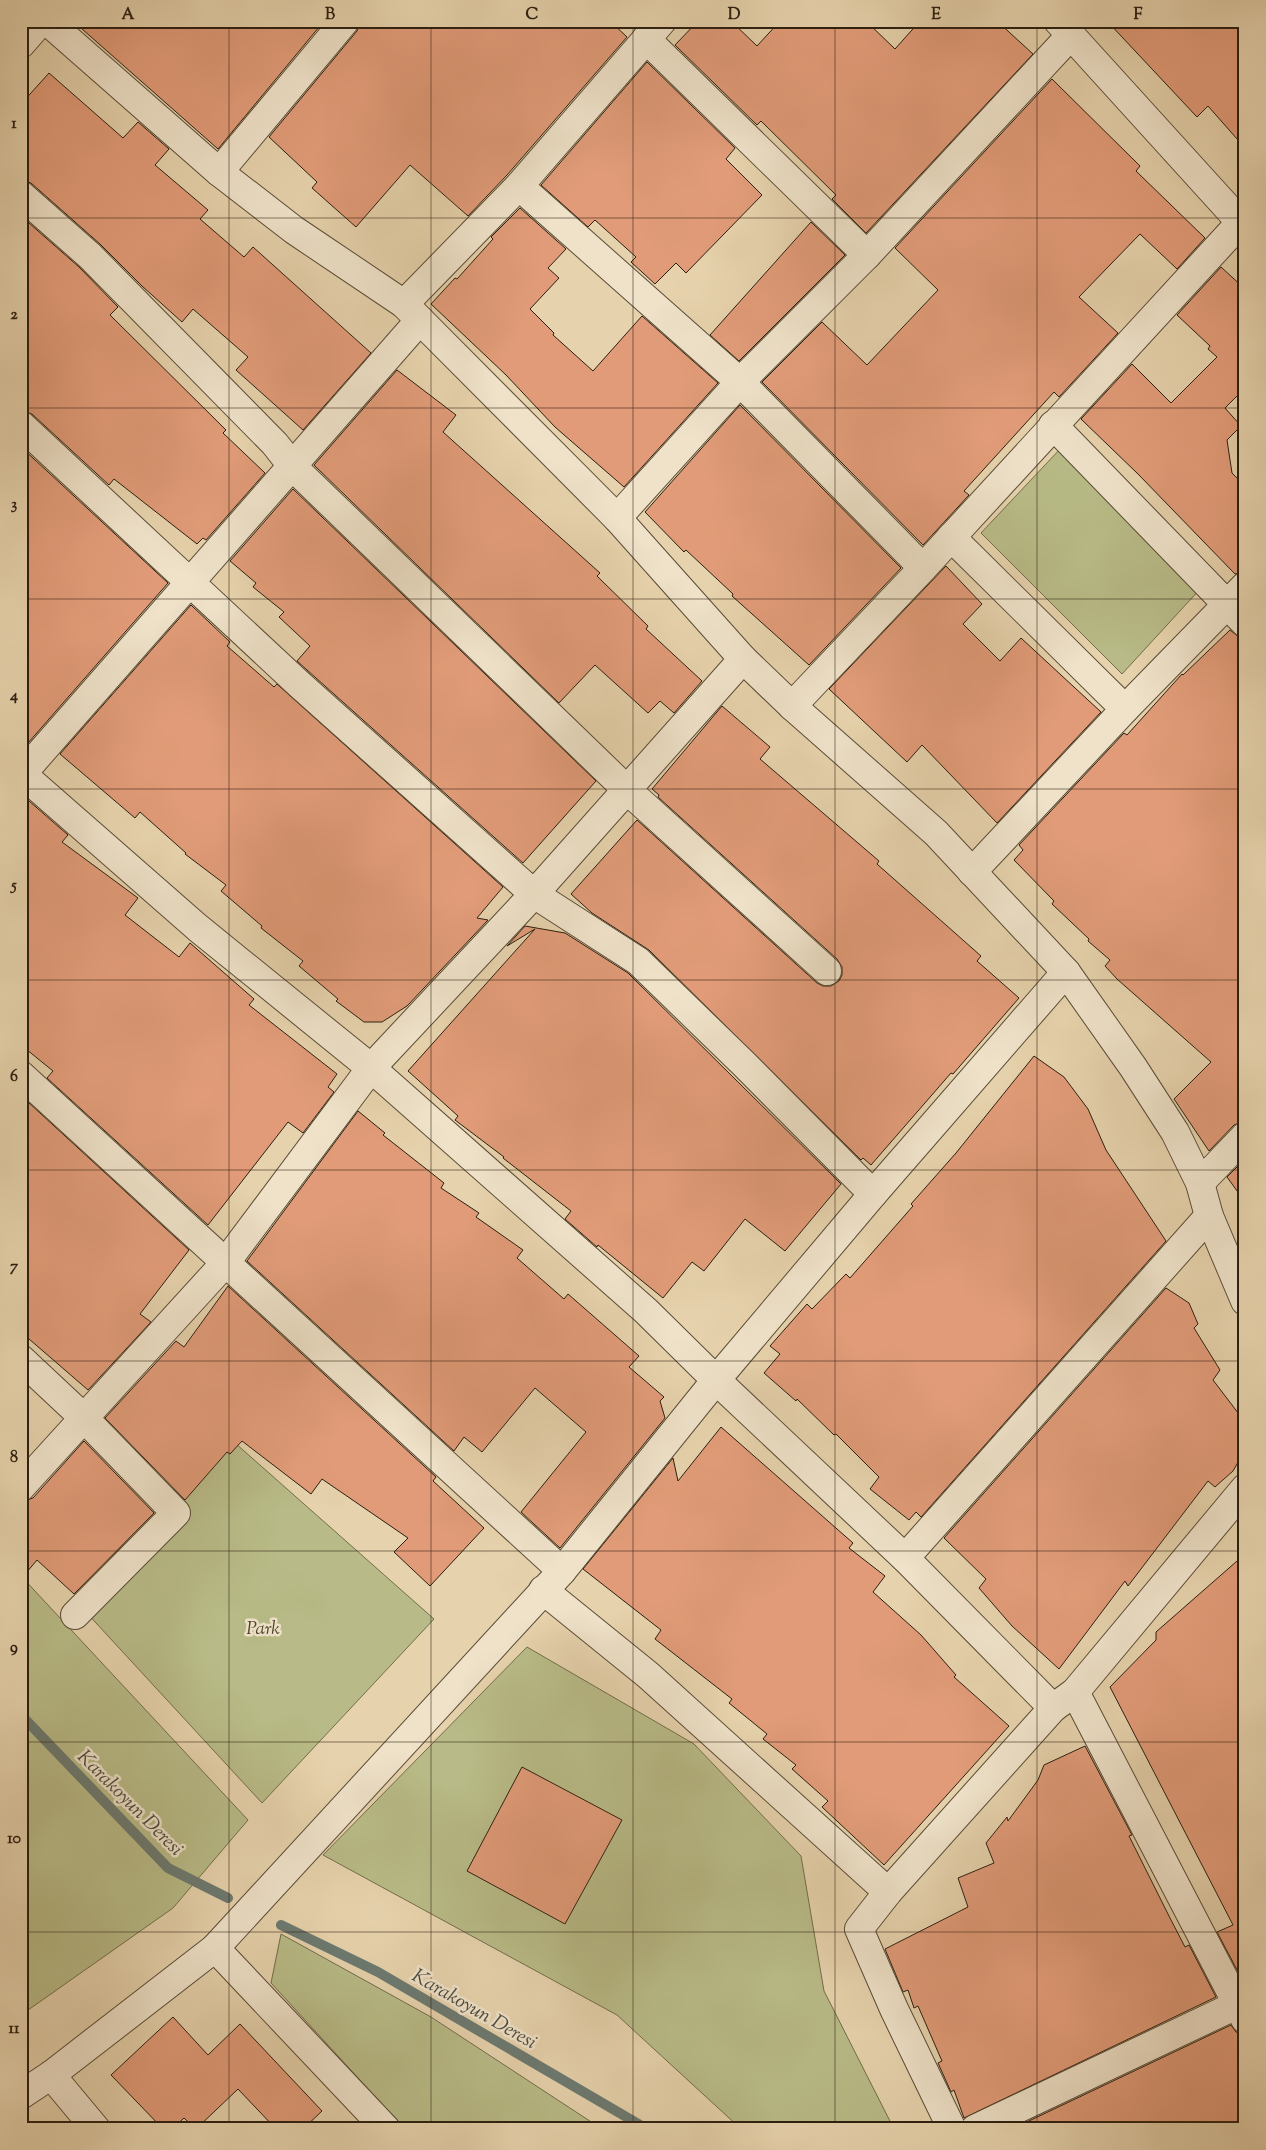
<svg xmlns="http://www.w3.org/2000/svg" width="1266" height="2150" font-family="'Sorts Mill Goudy',serif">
	<rect width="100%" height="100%" fill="#e6d2ac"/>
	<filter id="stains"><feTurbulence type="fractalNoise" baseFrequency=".004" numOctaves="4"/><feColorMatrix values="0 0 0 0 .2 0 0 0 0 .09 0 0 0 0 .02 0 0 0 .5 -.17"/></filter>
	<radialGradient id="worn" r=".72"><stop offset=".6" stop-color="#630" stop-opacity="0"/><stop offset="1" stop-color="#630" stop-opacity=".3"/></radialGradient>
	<!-- green -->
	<g fill="#b8bb87" stroke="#726d4c">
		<polygon points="1061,448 1202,587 1122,674 981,533"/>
		<polygon points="226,1435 434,1619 262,1803 73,1598"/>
		<polygon points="21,1576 248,1820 173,1908 21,2015"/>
		<polygon points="527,1647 694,1744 801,1856 824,1991 894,2129 741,2129 617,2015 323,1855"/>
		<polygon points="281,1934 431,2017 602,2129 405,2129 271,1983"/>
	</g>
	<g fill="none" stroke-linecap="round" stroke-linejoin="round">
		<!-- stream -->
		<g stroke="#6c7a71" stroke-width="10">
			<polyline points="21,1715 168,1868 228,1898"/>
			<polyline points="281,1925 378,1972 647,2129"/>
		</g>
	</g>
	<!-- building -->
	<g fill="#e19b78" stroke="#2b1f10">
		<polygon points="73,21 324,21 218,149"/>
		<polygon points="360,21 610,21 627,37 507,175 468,216 410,165 356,227 312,188 317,182 269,137 357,31"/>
		<polygon points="698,21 731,21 757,46 780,21 866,21 895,49 920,21 997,21 1033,54 866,233 832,199 836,195 761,121 757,125 675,45"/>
		<polygon points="1107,21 1245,21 1245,148 1208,106 1197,117"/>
		<polygon points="647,62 735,148 726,159 762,195 686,273 676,263 655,284 631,262 636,257 595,220 588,227 541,185"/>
		<polygon points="49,73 123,138 138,122 169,149 155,165 208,210 200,219 244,257 253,247 371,353 303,430 236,370 248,357 193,309 182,322 142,286 100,244 31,183 21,180 21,104"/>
		<polygon points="1052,79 1140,166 1136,171 1205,238 1177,269 1140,234 1079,297 1118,333 1059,397 1054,392 964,491 969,495 923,545 762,382 822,322 867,365 938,290 895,248"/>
		<polygon points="520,208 566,249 548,268 559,278 530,309 554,333 553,335 593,371 642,316 718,383 624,487 555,427 506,375 431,304 455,278 457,279 493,239 491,237"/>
		<polygon points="21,216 79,267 118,307 110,315 226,430 223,433 265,473 206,540 203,538 197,544 114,479 109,485 32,414 21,410"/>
		<polygon points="811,222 845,255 739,361 710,335"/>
		<polygon points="1221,267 1245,289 1245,388 1225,408 1241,426 1227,440 1232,473 1245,486 1245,571 1235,574 1138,474 1081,419 1132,364 1171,403 1217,357 1208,349 1210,346 1177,315"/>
		<polygon points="397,370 456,415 443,432 600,573 597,576 648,626 646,629 702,681 674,713 660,701 648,713 595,665 559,703 314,465"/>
		<polygon points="740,405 901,568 809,665 732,596 733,594 686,550 684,552 645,512"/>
		<polygon points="21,447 168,583 21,751"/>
		<polygon points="293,489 596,781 523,863 297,661 310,646 279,617 284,612 253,587 256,583 230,561"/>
		<polygon points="946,566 982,604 963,624 1000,661 1021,638 1101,712 997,823 922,745 907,762 829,689"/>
		<polygon points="191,605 230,642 227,646 274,687 277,684 503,887 477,918 488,920 407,1006 382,1022 364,1022 336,1001 338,999 299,966 303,961 261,928 262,926 221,891 226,885 185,854 186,853 140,812 135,818 60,754"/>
		<polygon points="1230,630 1240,638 1245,638 1245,1121 1234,1125 1209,1151 1174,1099 1211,1062 1117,979 1105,966 1110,960 1088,941 1089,939 1052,904 1054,901 1014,860 1023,850 1019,845 1124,733 1127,735 1182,674 1183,675"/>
		<polygon points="722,706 770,747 760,759 879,861 877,864 981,956 977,961 1019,998 953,1074 951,1073 871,1165 863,1158 861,1160 649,950 592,913 571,894 637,820 817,983 823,986 831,986 839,981 842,975 842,967 837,959 658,797 659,795 652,789"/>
		<polygon points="21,794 68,835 62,842 138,898 125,915 179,957 190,943 254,999 249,1005 337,1074 328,1087 334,1092 303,1133 288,1122 208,1225 47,1078 53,1071 21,1045"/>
		<polygon points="525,926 565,933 628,973 841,1184 785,1251 745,1219 704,1271 692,1262 663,1298 598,1245 597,1247 565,1219 571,1211 503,1158 504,1157 455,1120 458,1116 408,1071 535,929 507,946"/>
		<polygon points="1034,1056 1064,1077 1088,1109 1106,1150 1166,1241 921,1517 916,1512 909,1520 870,1489 879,1477 836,1434 834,1435 797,1399 796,1401 764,1373 780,1354 770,1346 807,1304 812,1309 846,1274 850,1278 913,1206 911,1204 956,1153"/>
		<polygon points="28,1102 189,1250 140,1314 151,1322 88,1390 21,1332 21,1111"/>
		<polygon points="358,1111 385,1133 383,1135 444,1183 441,1188 479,1213 476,1217 523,1250 517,1258 564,1299 568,1294 639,1356 629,1367 664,1397 660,1401 665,1418 560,1548 521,1512 586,1432 535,1388 482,1452 464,1437 454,1451 247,1261"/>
		<polygon points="1245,1159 1245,1202 1227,1177"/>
		<polygon points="228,1286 436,1477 433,1481 484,1528 430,1586 394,1552 408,1538 322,1479 311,1494 242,1441 230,1454 227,1452 185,1500 105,1418 176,1341 184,1347"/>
		<polygon points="1166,1288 1189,1303 1198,1324 1194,1328 1220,1370 1213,1380 1245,1422 1245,1450 1233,1471 1215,1487 1208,1481 1128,1586 1125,1581 1059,1669 1012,1626 979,1588 986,1579 944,1538"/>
		<polygon points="721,1427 853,1543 849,1548 885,1576 873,1592 921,1635 956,1675 954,1677 1009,1726 884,1865 822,1807 828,1801 792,1769 796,1765 763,1739 767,1734 729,1703 732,1699 655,1639 661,1630 583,1569 673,1458 678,1481"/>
		<polygon points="84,1441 154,1513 74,1594 37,1560 21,1579 21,1502 33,1498"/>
		<polygon points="1245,1554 1245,1985 1217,1932 1233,1925 1110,1687 1156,1640 1156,1632"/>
		<polygon points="1085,1746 1132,1835 1129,1836 1170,1918 1185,1947 1189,1945 1216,1997 964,2118 954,2090 951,2092 938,2063 942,2061 918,2006 914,2008 908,1990 903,1992 885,1949 968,1907 958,1878 994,1863 986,1843 1007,1817 1008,1821 1038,1780 1044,1765"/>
		<polygon points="522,1767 622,1820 565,1924 467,1871"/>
		<polygon points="173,2017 208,2055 240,2024 322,2111 303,2129 276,2129 238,2089 196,2129 184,2118 172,2129 163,2129 111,2075"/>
		<polygon points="1231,2025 1236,2032 1245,2035 1245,2123 1233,2129 1012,2129"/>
	</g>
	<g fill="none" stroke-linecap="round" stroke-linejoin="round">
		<!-- minor casing -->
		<g stroke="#5a4c37" stroke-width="30">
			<g id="minor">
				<polyline points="47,21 219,172 294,230 404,304 617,518 743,659 792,706 936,833 1066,972 1133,1067 1175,1132 1200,1183 1209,1216 1245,1301"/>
				<polyline points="1058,21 1245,227"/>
				<polyline points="646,39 867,255"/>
				<polyline points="21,44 41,21"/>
				<polyline points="219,172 345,21"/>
				<polyline points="519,186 740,382 923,568"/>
				<polyline points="21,195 90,256 275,444 293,467 626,789 827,971"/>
				<polyline points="404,304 519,186 662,21"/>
				<polyline points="21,425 299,684 534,894 638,961 744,1064 873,1194"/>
				<polyline points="1053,425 1245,623"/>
				<polyline points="617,518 740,382 867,255 1071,35"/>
				<polyline points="951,537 1125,709"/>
				<polyline points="792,706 923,568 1241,222"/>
				<polyline points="21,773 198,928 371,1068 646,1311 716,1380 905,1558 1053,1708 1075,1692 1245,1488"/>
				<polyline points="21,775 420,320"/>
				<polyline points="972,872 1125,709 1245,586"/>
				<polyline points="21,1075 562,1571"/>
				<polyline points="1200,1183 1245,1136"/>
				<polyline points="21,1359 84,1418 176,1513 75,1615"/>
				<polyline points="21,1487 226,1262 371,1068 534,894 743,659"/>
				<polyline points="905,1558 1209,1216"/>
				<polyline points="543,1590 648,1675 888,1892"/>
				<polyline points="1075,1692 1245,2019"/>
				<polyline points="215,1948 386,2129"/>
				<polyline points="51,2075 96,2129"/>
				<polyline points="21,2095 51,2075 215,1948 562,1571 716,1380 873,1194 1066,972"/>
				<polyline points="952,2129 894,2009 859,1929 888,1892 1053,1708"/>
				<polyline points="975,2129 1245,2001"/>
			</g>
		</g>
		<!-- minor -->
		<use href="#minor" stroke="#efe2c9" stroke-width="28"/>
	</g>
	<!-- grid -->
	<path fill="none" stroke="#2b1f10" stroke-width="1" stroke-opacity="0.55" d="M229 21V2129M431 21V2129M633 21V2129M835 21V2129M1037 21V2129M21 218H1245M21 408H1245M21 599H1245M21 789H1245M21 980H1245M21 1170H1245M21 1361H1245M21 1551H1245M21 1742H1245M21 1932H1245"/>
	<g text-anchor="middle" stroke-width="5" stroke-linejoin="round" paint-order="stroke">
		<!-- park labels -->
		<g font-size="19" font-style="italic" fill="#4e462e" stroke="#efe2c9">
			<text x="263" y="1634">Park</text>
		</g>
		<!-- water labels -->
		<g font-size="20" font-style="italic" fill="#4b4c40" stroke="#efe2c9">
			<text transform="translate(131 1802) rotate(45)" y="7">Karakoyun Deresi</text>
			<text transform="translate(475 2008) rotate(30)" y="7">Karakoyun Deresi</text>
		</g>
	</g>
	<!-- margin -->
	<rect width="1266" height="2150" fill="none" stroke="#e6d2ac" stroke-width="55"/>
	<rect x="28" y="28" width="1210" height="2094" fill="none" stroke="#2b1f10" stroke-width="2"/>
	<g font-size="16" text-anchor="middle" font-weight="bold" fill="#2b1f10">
		<text x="128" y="19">A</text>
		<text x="330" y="19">B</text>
		<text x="532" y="19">C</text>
		<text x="734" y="19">D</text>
		<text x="936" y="19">E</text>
		<text x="1138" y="19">F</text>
		<text x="14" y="128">1</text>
		<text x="14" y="319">2</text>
		<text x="14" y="509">3</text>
		<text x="14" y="700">4</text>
		<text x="14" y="890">5</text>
		<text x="14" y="1081">6</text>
		<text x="14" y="1271">7</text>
		<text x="14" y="1462">8</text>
		<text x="14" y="1652">9</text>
		<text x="14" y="1843">10</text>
		<text x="14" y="2033">11</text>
	</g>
	<rect width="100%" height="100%" filter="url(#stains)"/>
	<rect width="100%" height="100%" fill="url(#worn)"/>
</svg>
